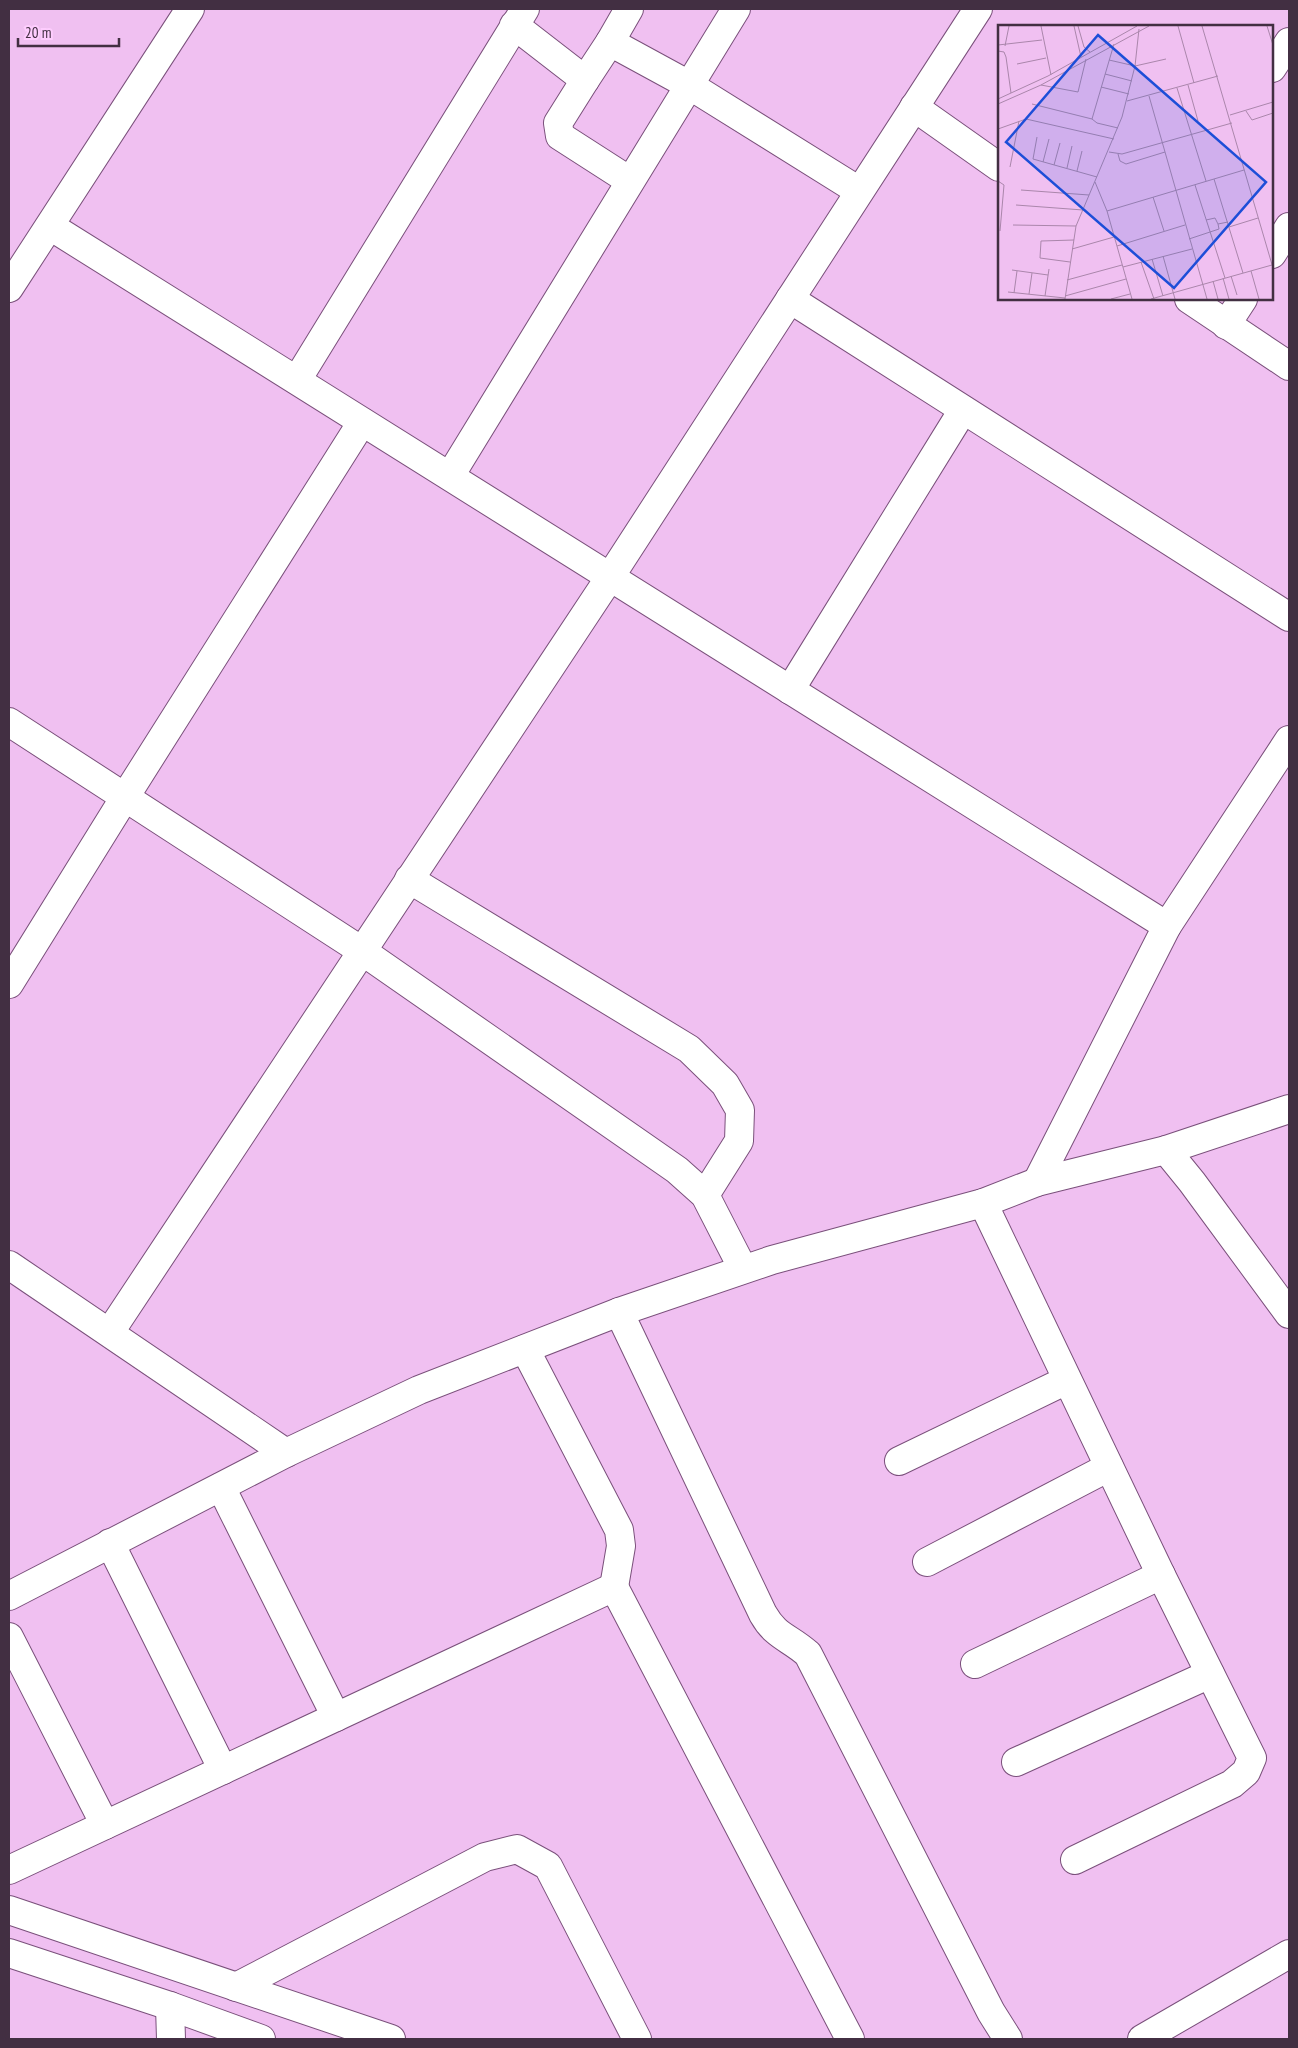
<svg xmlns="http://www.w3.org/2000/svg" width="1298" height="2048" font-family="'PT Sans Narrow',sans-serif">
	<rect width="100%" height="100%" fill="#f0c0f1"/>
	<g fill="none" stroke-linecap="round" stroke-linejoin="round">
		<!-- street casing -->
		<g stroke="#7a507b" stroke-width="30">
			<g id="street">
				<polyline points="514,25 585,80 610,42 689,85 859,191"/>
				<polyline points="610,42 629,9"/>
				<polyline points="1272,68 1289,42"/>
				<polyline points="585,80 558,123 560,136 630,181"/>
				<polyline points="914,107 999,167"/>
				<polyline points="50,226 1167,926 1037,1182"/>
				<polyline points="1272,254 1289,227"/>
				<polyline points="9,288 190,9"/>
				<polyline points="790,299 1289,617"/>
				<polyline points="1189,299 1289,366"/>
				<polyline points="1226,325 1243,299"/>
				<polyline points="297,380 525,9"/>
				<polyline points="450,476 736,9"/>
				<polyline points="790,690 963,410"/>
				<polyline points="9,722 362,951 677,1170 705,1195 743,1269"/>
				<polyline points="409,879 689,1049 725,1084 740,1110 739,1141 705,1195"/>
				<polyline points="1167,926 1289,740"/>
				<polyline points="9,984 125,797 362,422"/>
				<polyline points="1166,1150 1192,1182 1289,1314"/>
				<polyline points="983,1203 1161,1575 1252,1758 1246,1772 1232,1784 1075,1860"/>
				<polyline points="9,1265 286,1453"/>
				<path d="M619 1312 763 1614C776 1637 789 1637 808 1654L991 2012 1008 2039"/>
				<polyline points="110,1332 610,577 978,9"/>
				<polyline points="525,1349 619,1530 621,1546 614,1587"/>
				<polyline points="899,1461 1067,1380"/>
				<polyline points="221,1487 336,1717"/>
				<polyline points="110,1543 223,1770"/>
				<polyline points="927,1562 1109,1467"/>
				<polyline points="9,1637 105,1825"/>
				<polyline points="975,1664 1161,1575"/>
				<polyline points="1016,1762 1210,1674"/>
				<polyline points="9,1870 614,1587 850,2039"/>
				<polyline points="236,1987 485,1857 517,1849 548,1866 637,2039"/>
				<polyline points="1142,2039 1289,1954"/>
			</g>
		</g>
		<!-- secondary casing -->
		<g stroke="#7a507b" stroke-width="30">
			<g id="secondary">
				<polyline points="9,1596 286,1453 419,1390 619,1312 772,1260 983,1203 1037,1182 1166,1150 1289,1109"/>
				<polyline points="9,1910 391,2039"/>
				<polyline points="9,1953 170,2006 261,2039"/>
				<polyline points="170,2006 171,2039"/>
			</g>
		</g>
		<!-- street -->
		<use href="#street" stroke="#fff" stroke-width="28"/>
		<!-- secondary -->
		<use href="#secondary" stroke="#fff" stroke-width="28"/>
	</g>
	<!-- overview -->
	<g transform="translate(998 25)">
		<rect width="275" height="275" fill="#f0c0f1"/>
		<path fill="none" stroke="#aa86ab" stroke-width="1" d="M43 1 53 50M76 1 83 32M80 1 86 22 92 27M180 1 196 58M204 1 275 243M269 1 275 20M0 20 44 15M7 21 11 1M0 26 6 27 8 32 13 68M111 35 137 41 168 34M19 39 48 33M107 49 134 56M43 60 80 67 88 34M190 60 200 96M103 62 131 69M179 63 208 156M151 71 209 274M0 74 50 51 139 1M129 76 220 51M0 79 43 60 151 1M34 79 94 94 116 19M248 86 254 95 275 88M232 90 275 77M94 94 99 98 120 103M0 104 28 94 116 114M39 112 35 134 99 152M111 127 124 129 234 98M120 129 122 136 128 139 167 127M45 137 51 114M56 140 62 118M12 142 21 96M69 143 74 121M79 146 84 126M216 154 245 248M0 156 6 160 2 206M97 157 109 186 246 145M197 160 227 253M23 165 91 170M155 172 166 206M18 180 85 185M109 186 134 274M208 195 217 193 220 199M15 200 78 201M231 202 260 193M191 214 221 204 220 199 230 197M119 221 187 200M74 224 116 212M165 231 177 274M154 234 165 271M72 237 42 233 43 216 76 215M143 237 156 274M125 242 194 224M14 245 50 250M253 246 261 274M233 251 239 270M225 253 231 274M69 255 124 240M215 256 220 274M10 267 67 273M16 268 19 246M31 269 34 248M47 271 51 244M67 271 128 254M67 274 78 201 124 92 137 41 141 4M113 274 132 269M153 274 274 240"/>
		<path fill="#1d4ed8" fill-opacity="0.15" stroke="#1d4ed8" stroke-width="2.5" d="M100 10 268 157 176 263 8 117Z"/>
		<rect width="275" height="275" fill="none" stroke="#422f42" stroke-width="2.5"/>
	</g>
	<!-- border -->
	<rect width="1298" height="2048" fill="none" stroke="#422f42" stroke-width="20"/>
	<!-- scale -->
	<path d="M18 38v8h101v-8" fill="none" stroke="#422f42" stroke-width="2.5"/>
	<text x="25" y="38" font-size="15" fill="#422f42" stroke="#fecdfe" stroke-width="4" paint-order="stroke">20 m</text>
</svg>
